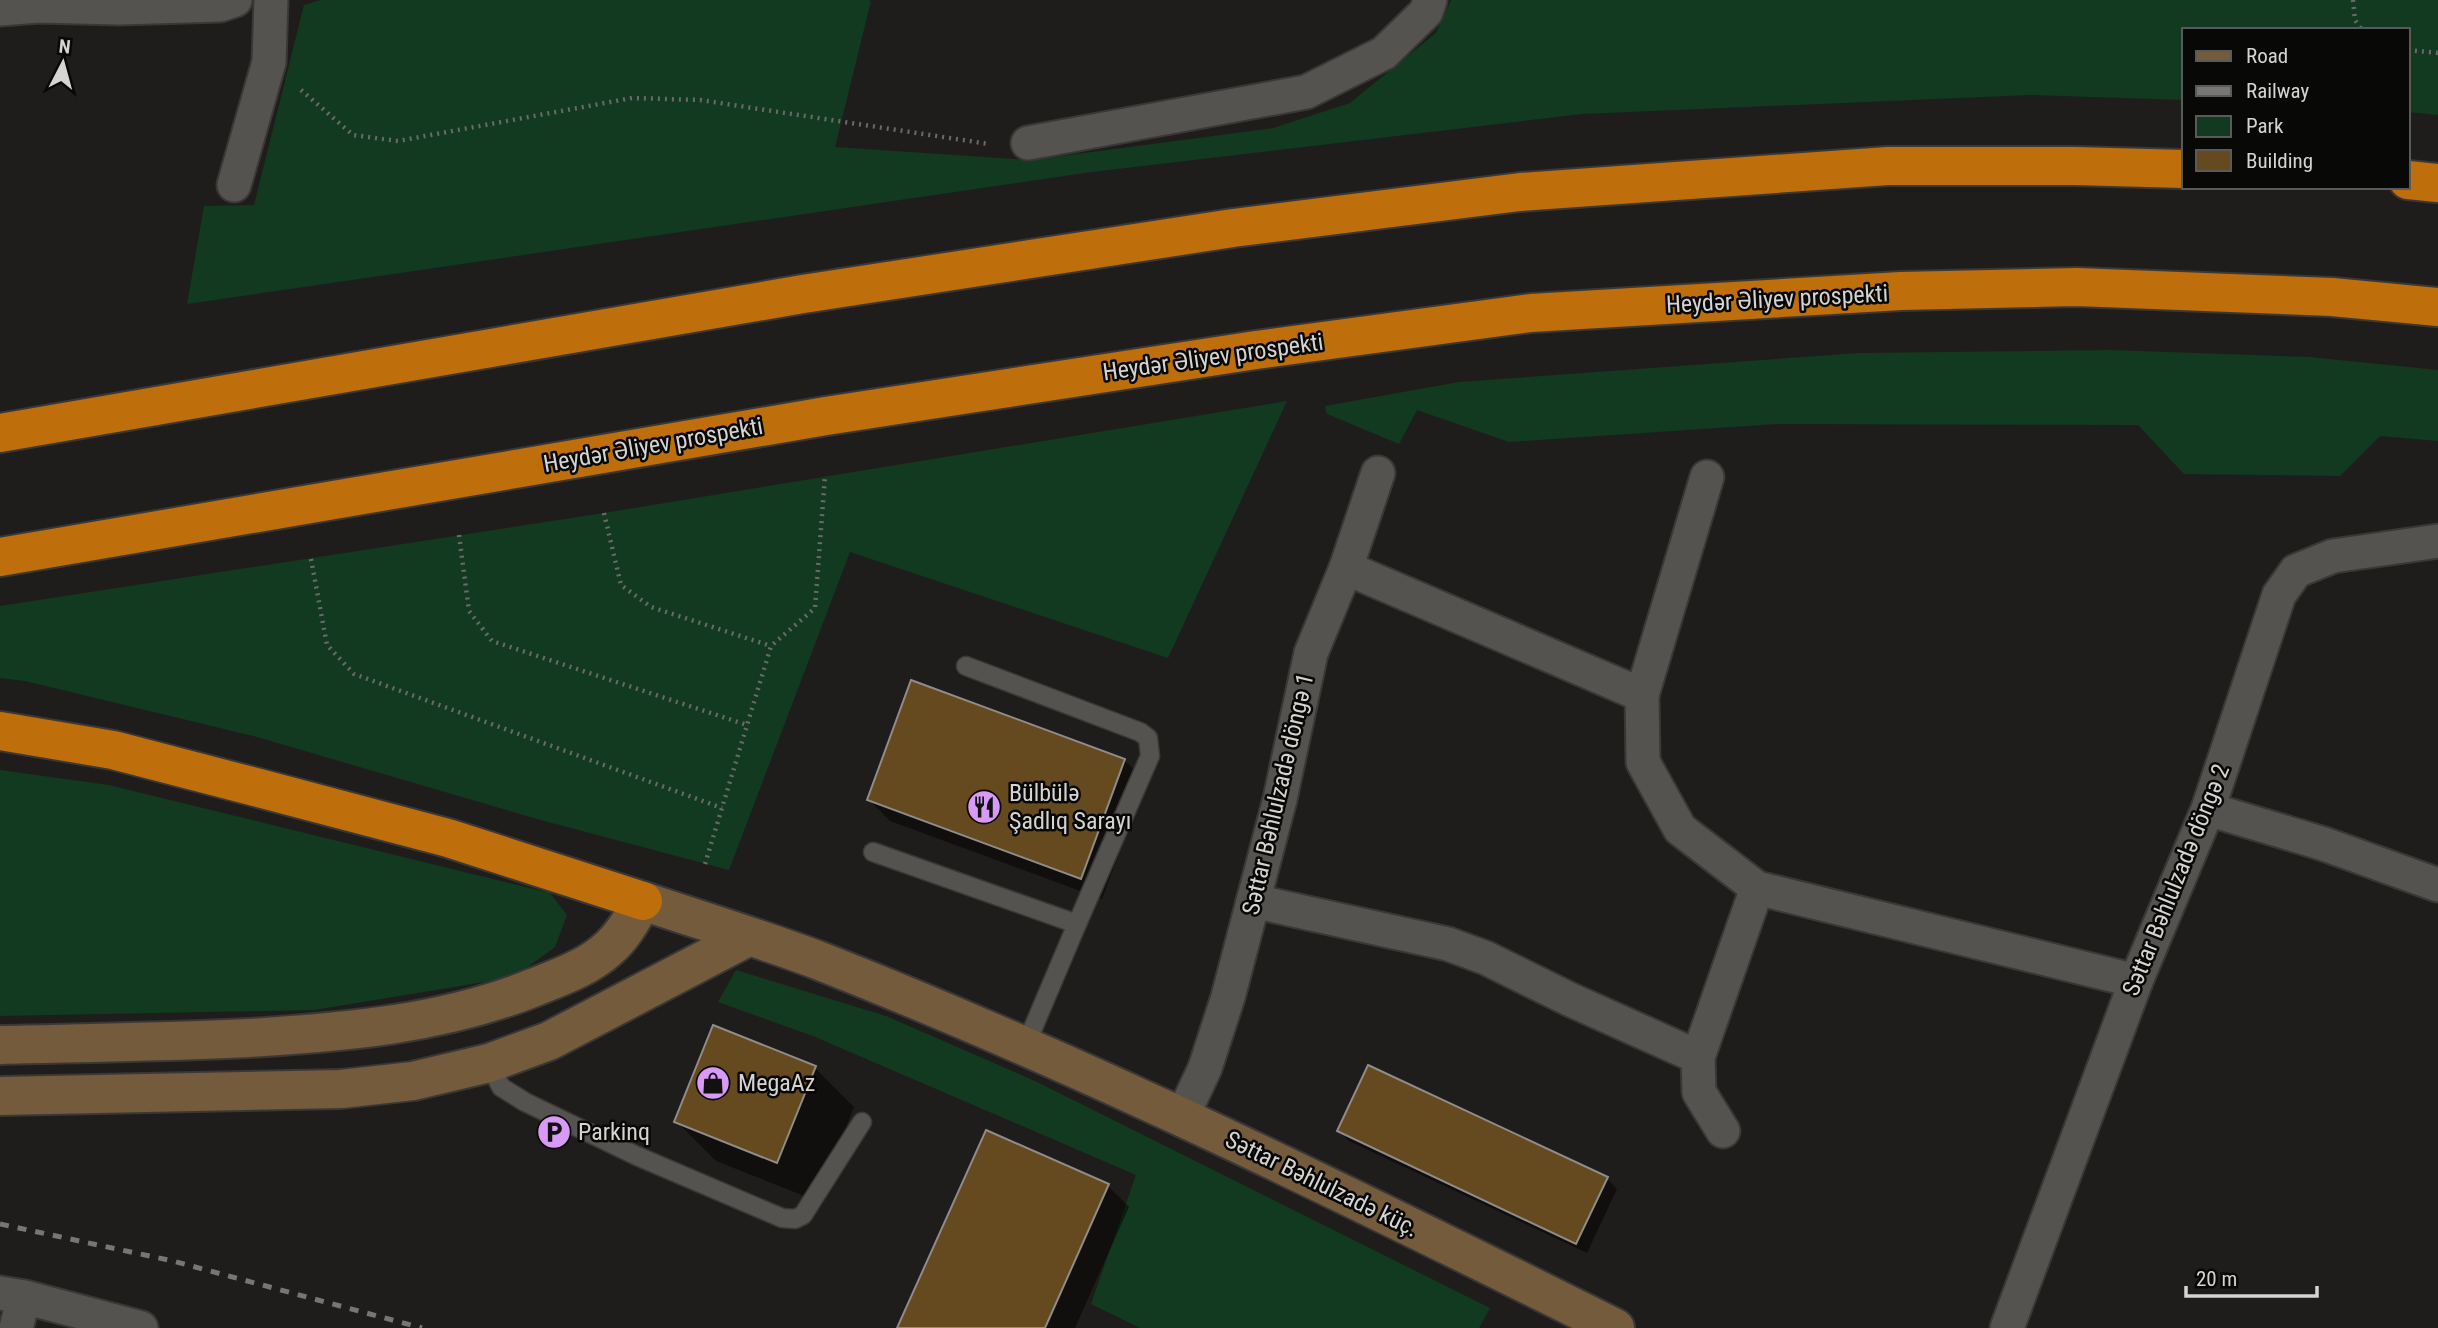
<svg xmlns="http://www.w3.org/2000/svg" width="2438" height="1328" font-family="'Roboto Condensed',sans-serif">
	<rect width="100%" height="100%" fill="#1f1d1b"/>
	<!-- green -->
	<g fill="#113a20">
		<polygon points="321,0 868,0 871,1 835,147 1031,160 1273,128 1350,103 1436,33 1451,0 2438,0 2438,115 2408,112 2408,30 2184,30 2184,100 2030,95 1582,114 1092,172 187,304 204,206 254,205 304,5"/>
		<polygon points="2111,350 2309,357 2438,370 2438,441 2380,436 2340,476 2184,474 2138,425 1777,424 1509,442 1417,410 1399,444 1327,414 1325,406 1459,382 1859,353"/>
		<polygon points="1287,401 1168,658 850,552 729,870 537,819 257,737 25,681 0,678 0,606 604,513"/>
		<polygon points="0,770 109,785 550,893 567,915 555,947 514,977 314,1010 0,1016"/>
		<polygon points="736,970 886,1016 1035,1081 1490,1308 1479,1328 1140,1328 1091,1304 1136,1175 813,1036 718,1002"/>
	</g>
	<!-- shadow -->
	<g fill="#0007">
		<polygon points="1124,760 1146,781 1102,899 890,821 869,800"/>
		<polygon points="815,1068 854,1107 817,1201 716,1161 676,1121"/>
		<polygon points="1339,1131 1607,1179 1617,1189 1587,1253 1349,1141"/>
		<polygon points="1108,1186 1129,1207 1075,1328 899,1328"/>
	</g>
	<!-- building -->
	<g fill="#654a20" stroke="#8f8c89" stroke-width="2">
		<polygon points="911,680 1125,759 1081,879 867,800"/>
		<polygon points="713,1025 816,1066 777,1163 674,1122"/>
		<polygon points="1368,1065 1608,1177 1576,1244 1337,1131"/>
		<polygon points="986,1130 1109,1184 1045,1328 897,1328"/>
	</g>
	<g fill="none" stroke-linecap="round" stroke-linejoin="round">
		<!-- lane casing -->
		<g stroke="#3a3837" stroke-width="21">
			<g id="lane">
				<polyline points="966,666 1140,732 1148,738 1150,756 1077,924"/>
				<polyline points="873,852 1077,924 1025,1047"/>
				<polyline points="489,1063 501,1087 525,1102 637,1156 782,1218 795,1219 803,1215 862,1122"/>
			</g>
		</g>
		<!-- street casing -->
		<g stroke="#3a3837" stroke-width="37">
			<g id="street">
				<polyline points="0,9 38,6 119,8 220,5 235,0"/>
				<polyline points="1028,143 1306,92 1384,53 1426,12 1430,0"/>
				<polyline points="234,185 269,62 271,0"/>
				<polyline points="1346,568 1642,695 1707,477"/>
				<polyline points="1642,695 1643,762 1680,829 1757,888 2136,981"/>
				<polyline points="2208,809 2324,844 2438,885"/>
				<polyline points="1253,901 1448,944 1486,958 1569,999 1698,1057"/>
				<polyline points="1182,1117 1205,1068 1228,997 1280,799 1311,653 1346,568 1378,473"/>
				<polyline points="1723,1131 1699,1092 1698,1057 1757,888"/>
				<polyline points="0,1293 24,1297 141,1328"/>
				<polyline points="16,1328 24,1297"/>
				<polyline points="2007,1328 2136,981 2208,809 2279,595 2296,571 2333,556 2438,541"/>
			</g>
		</g>
		<!-- secondary casing -->
		<g stroke="#3a3837" stroke-width="42">
			<g id="secondary">
				<path d="M0 1045C83 1043 166 1042 249 1038 347 1032 443 1024 535 987 560 977 589 967 609 948 624 935 633 917 643 901 702 921 762 939 820 961 1092 1068 1354 1198 1615 1328"/>
				<polyline points="0,1096 341,1089 413,1081 489,1063 549,1041 748,937"/>
			</g>
		</g>
		<!-- highway casing -->
		<g stroke="#3a3837" stroke-width="42">
			<g id="highway">
				<polyline points="2408,180 2438,183"/>
				<polyline points="0,433 803,294 1233,228 1520,192 1888,166 2075,166 2184,169"/>
				<polyline points="0,557 826,416 1256,350 1531,313 1901,291 2077,287 2332,297 2438,307"/>
				<polyline points="0,731 113,750 259,788 448,838 643,901"/>
			</g>
		</g>
		<!-- path -->
		<g stroke="#6b6a68" stroke-width="4.5" stroke-dasharray="2 5" stroke-linecap="butt">
			<polyline points="2353,0 2355,20 2362,30"/>
			<polyline points="2408,50 2438,53"/>
			<polyline points="301,90 353,135 398,141 632,98 700,100 989,144"/>
			<polyline points="604,513 621,585 651,607 771,646"/>
			<polyline points="459,535 469,611 492,641 747,725"/>
			<polyline points="311,559 327,645 354,674 722,808"/>
			<polyline points="705,864 771,646 815,608 825,476"/>
		</g>
		<!-- lane -->
		<use href="#lane" stroke="#555350" stroke-width="18"/>
		<!-- street -->
		<use href="#street" stroke="#555350" stroke-width="33"/>
		<!-- secondary -->
		<use href="#secondary" stroke="#745b3b" stroke-width="38"/>
		<!-- highway -->
		<use href="#highway" stroke="#be6e0b" stroke-width="38"/>
		<!-- rail -->
		<polyline stroke="#787674" stroke-width="5" stroke-dasharray="9 9" stroke-linecap="butt" points="0,1224 173,1261 422,1328"/>
	</g>
	<!-- icons -->
	<defs>
		<g id="restaurant-disc" transform="scale(1.75)"><circle r="9.5" fill="#d99af7" stroke="#080807"/><path d="M-5-6h1v4h1v-4h1v4h1v-4h1v5L-1.5 .5V6h-2V.5L-5-1ZM5-6V6H3V1.5H1.5Q1.5-4 5-6Z" fill="#111"/></g>
		<g id="shop-disc" transform="scale(1.75)"><circle r="9.5" fill="#d99af7" stroke="#080807"/><path d="M-5-2.5h2.3a2.7 3.5 0 0 1 5.4 0H5L5.5 6h-11ZM-1.5-2.5h3a1.5 2.3 0 0 0-3 0Z" fill="#111"/></g>
		<g id="parking-disc" transform="scale(1.75)"><circle r="9.5" fill="#d99af7" stroke="#080807"/><path d="M-3.5-5.5H1a3.5 3.5 0 0 1 0 7H-1V5.5H-3.5ZM-1-3.4V-.6H.8a1.4 1.4 0 0 0 0-2.8Z" fill="#111"/></g>
	</defs>
	<g fill-rule="evenodd">
		<use href="#restaurant-disc" x="984" y="807"/>
		<use href="#shop-disc" x="713" y="1083"/>
		<use href="#parking-disc" x="554" y="1132"/>
	</g>
	<g text-anchor="middle" stroke-width="5" stroke-linejoin="round" paint-order="stroke">
		<!-- street labels -->
		<g font-size="24" fill="#d5d4d2" stroke="#080807">
			<text transform="translate(1777 299) rotate(-3)" y="8">Heydər Əliyev prospekti</text>
			<text transform="translate(1213 357) rotate(-8)" y="8">Heydər Əliyev prospekti</text>
			<text transform="translate(653 445) rotate(-10)" y="8">Heydər Əliyev prospekti</text>
			<text transform="translate(1278 794) rotate(-77)" y="8">Səttar Bəhlulzadə döngə 1</text>
			<text transform="translate(2176 880) rotate(-68)" y="8">Səttar Bəhlulzadə döngə 2</text>
			<text transform="translate(1322 1184) rotate(26)" y="8">Səttar Bəhlulzadə küç.</text>
		</g>
		<!-- poi labels -->
		<g font-size="24" fill="#d5d4d2" stroke="#080807" text-anchor="start">
			<text x="1009" y="801">Bülbülə<tspan x="1009" dy="28">Şadlıq Sarayı</tspan></text>
			<text x="738" y="1091">MegaAz</text>
			<text x="578" y="1140">Parkinq</text>
		</g>
	</g>
	<!-- legend -->
	<rect x="2182" y="28" width="228" height="161" fill="#080807" stroke="#5a5a58" stroke-width="2"/>
	<rect x="2196" y="51" width="35" height="10" fill="#745b3b" stroke="#5a5a58" stroke-width="2"/>
	<text x="2246" y="63" font-size="21" fill="#d5d4d2">Road</text>
	<rect x="2196" y="86" width="35" height="10" fill="#787674" stroke="#5a5a58" stroke-width="2"/>
	<text x="2246" y="98" font-size="21" fill="#d5d4d2">Railway</text>
	<rect x="2196" y="116" width="35" height="21" fill="#113a20" stroke="#5a5a58" stroke-width="2"/>
	<text x="2246" y="133" font-size="21" fill="#d5d4d2">Park</text>
	<rect x="2196" y="150" width="35" height="21" fill="#654a20" stroke="#5a5a58" stroke-width="2"/>
	<text x="2246" y="168" font-size="21" fill="#d5d4d2">Building</text>
	<!-- north arrow -->
	<g transform="translate(63 63) rotate(6)" stroke="#080807" stroke-width="5" paint-order="stroke">
	<path d="M0-5L12 26L0 18L-12 26Z" fill="#d5d4d2"/>
	<text y="-10" font-size="19" font-weight="bold" text-anchor="middle" fill="#d5d4d2">N</text>
	</g>
	<!-- scale -->
	<path d="M2186 1286v10h131v-10" fill="none" stroke="#d5d4d2" stroke-width="3.5"/>
	<text x="2196" y="1286" font-size="21" fill="#d5d4d2" stroke="#080807" stroke-width="5" paint-order="stroke">20 m</text>
</svg>
